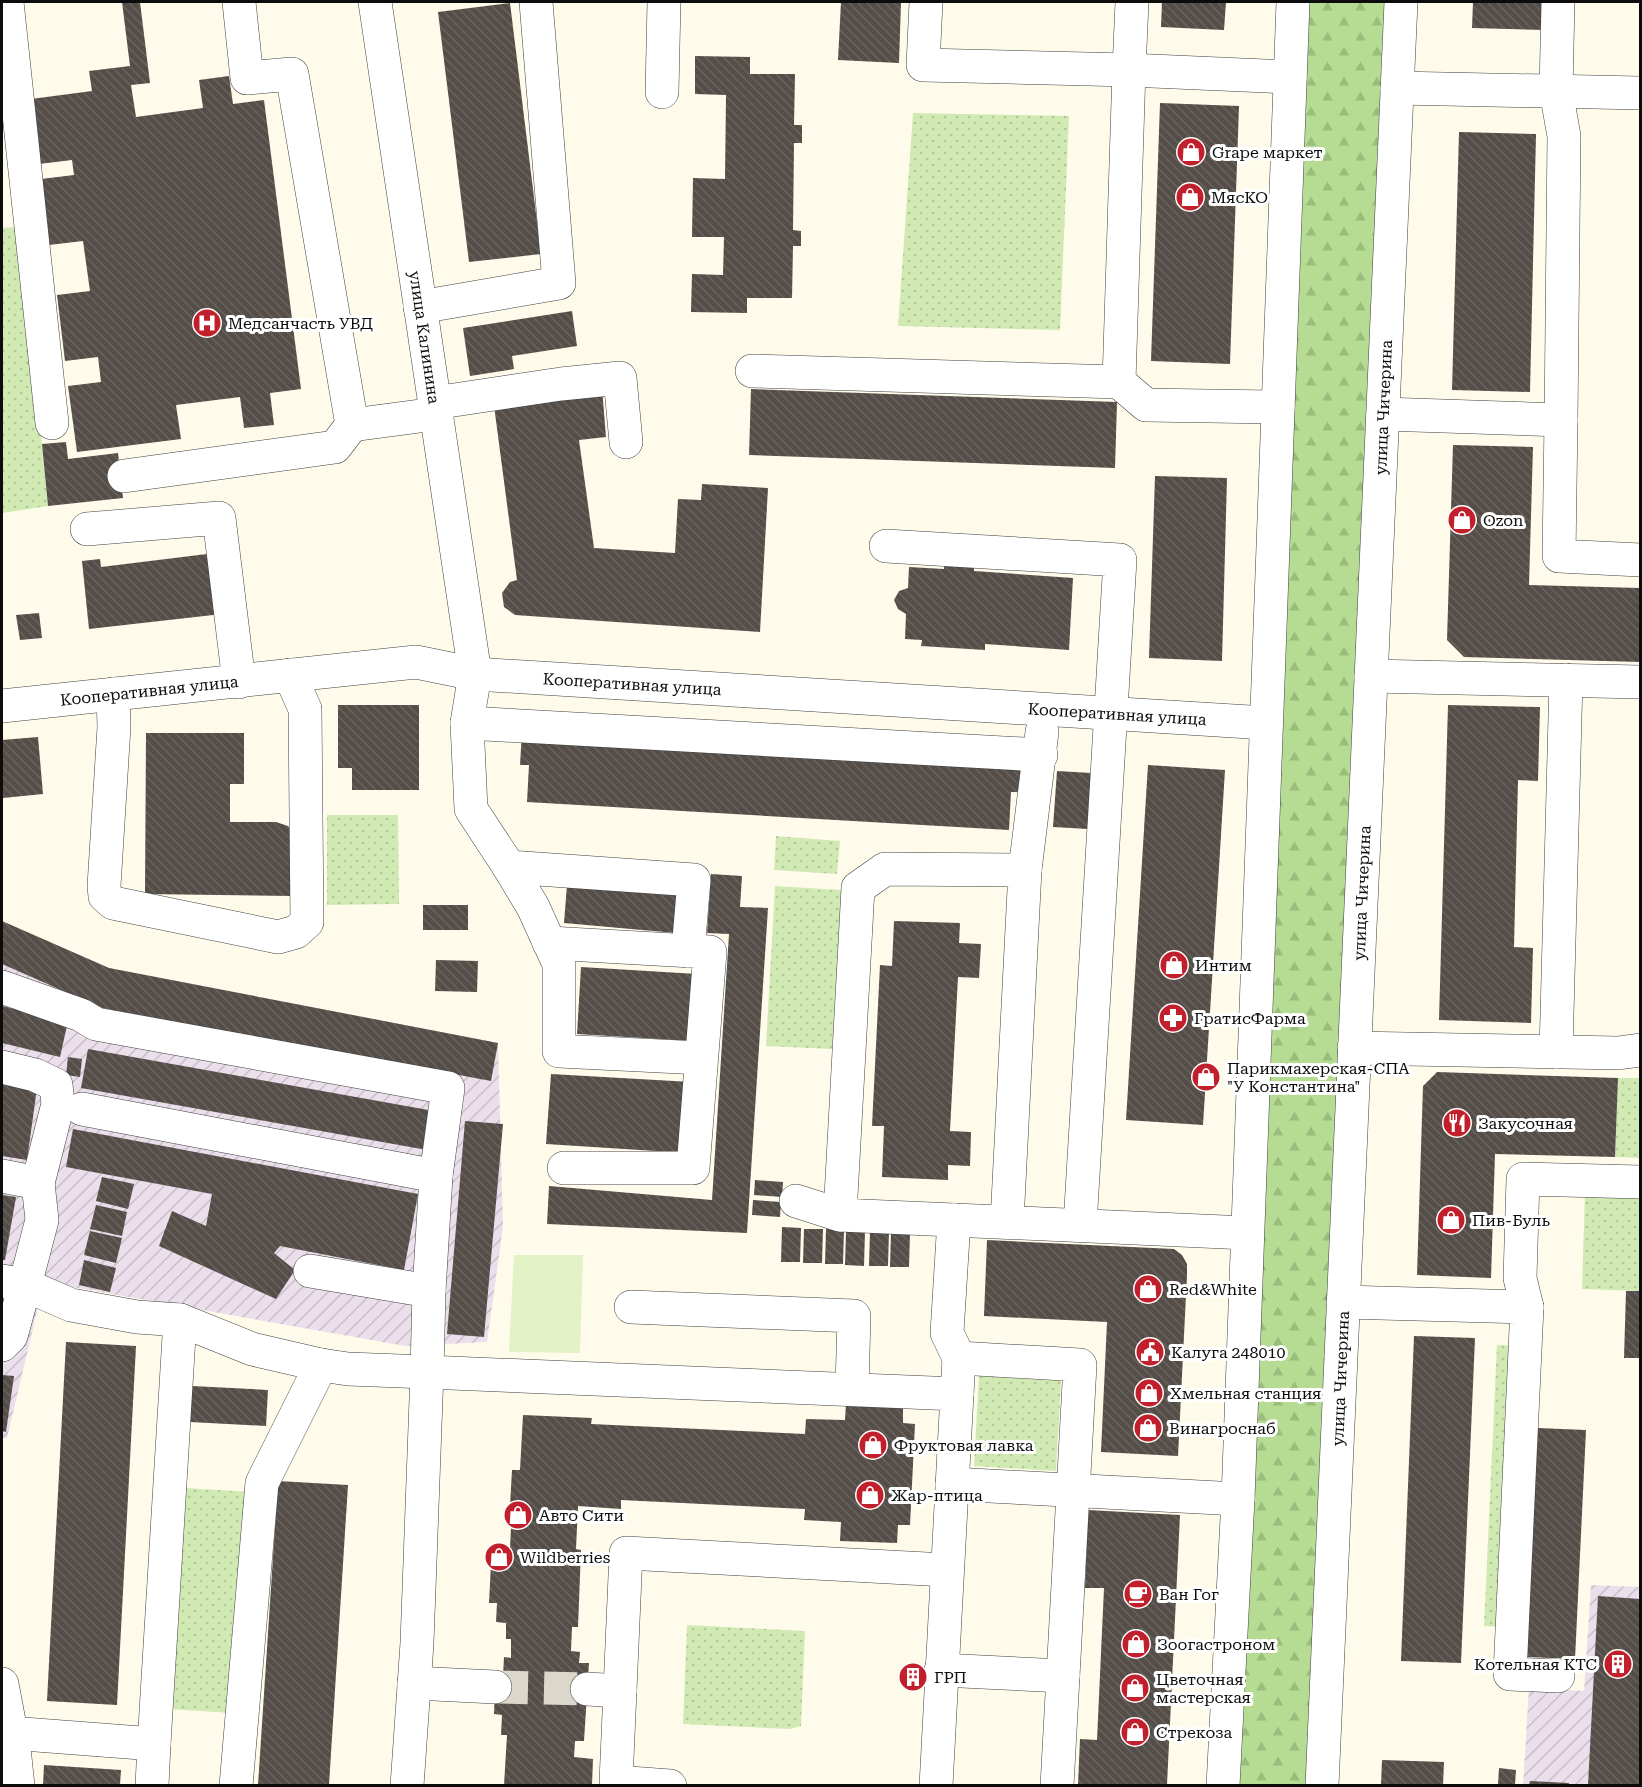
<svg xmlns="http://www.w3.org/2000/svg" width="1642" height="1787" font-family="'Roboto Serif',serif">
	<defs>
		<pattern id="industrial-furrows" width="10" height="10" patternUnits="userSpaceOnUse" patternTransform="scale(1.5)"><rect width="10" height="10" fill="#eadfeb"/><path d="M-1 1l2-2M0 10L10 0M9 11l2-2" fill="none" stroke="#c8bec8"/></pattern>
		<pattern id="grass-dots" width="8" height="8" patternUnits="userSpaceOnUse" patternTransform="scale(1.5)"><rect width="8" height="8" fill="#d1eab3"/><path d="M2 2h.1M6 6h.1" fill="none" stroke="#b2c899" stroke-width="1.8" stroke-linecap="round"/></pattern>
		<pattern id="forest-firs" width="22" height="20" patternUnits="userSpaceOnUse" patternTransform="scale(1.5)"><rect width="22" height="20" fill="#b5dc92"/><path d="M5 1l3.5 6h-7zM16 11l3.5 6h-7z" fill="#9abc7d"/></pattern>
		<pattern id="building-back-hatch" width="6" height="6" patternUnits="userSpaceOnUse" patternTransform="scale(1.5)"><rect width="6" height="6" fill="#554d48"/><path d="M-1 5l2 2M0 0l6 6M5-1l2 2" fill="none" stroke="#68625e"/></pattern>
	</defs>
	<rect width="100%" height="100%" fill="#fffbeb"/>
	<!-- industrial -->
	<g fill="url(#industrial-furrows)">
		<polygon points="2,921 109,968 498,1043 503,1227 487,1342 405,1346 44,1282 7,1438 2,1438"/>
		<polygon points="1591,1585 1640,1587 1640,1785 1523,1786 1529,1687 1584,1691"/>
	</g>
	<!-- grass -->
	<g fill="url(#grass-dots)">
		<polygon points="913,113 1069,116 1060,330 898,326"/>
		<polygon points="15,227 42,444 48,506 2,513 2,228"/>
		<polygon points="327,815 398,815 399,904 327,905"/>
		<polygon points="776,836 840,841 837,874 774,870"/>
		<polygon points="775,886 842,890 832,1049 766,1046"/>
		<polygon points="1618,1078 1640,1078 1640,1158 1615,1157"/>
		<polygon points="1585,1192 1640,1193 1640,1291 1582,1289"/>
		<polygon points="1497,1345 1517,1346 1504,1627 1484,1626"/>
		<polygon points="979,1376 1061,1381 1056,1471 974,1466"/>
		<polygon points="186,1488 249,1492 232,1713 169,1709"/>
		<polygon points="687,1625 805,1631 801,1726 790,1729 683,1724"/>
	</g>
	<!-- forest -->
	<polygon fill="url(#forest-firs)" points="1293,2 1401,2 1322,1785 1222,1786"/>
	<!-- pitch -->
	<polygon fill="#e3f1c6" points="514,1255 583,1255 580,1353 509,1352"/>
	<!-- building -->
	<g fill="url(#building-back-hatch)">
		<polygon points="122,2 140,2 150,83 131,85 136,117 203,108 199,80 229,76 233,104 264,100 301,389 270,393 274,425 244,428 240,397 176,405 181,439 77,452 68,386 101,382 98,357 65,361 57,295 90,291 83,241 49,245 41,179 74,175 72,160 39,164 31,99 92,91 89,71 130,66"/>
		<polygon points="841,2 901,2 899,63 838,60"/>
		<polygon points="1162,2 1226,2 1224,30 1161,27"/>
		<polygon points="1473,2 1547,2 1546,30 1472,28"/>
		<polygon points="510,3 541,254 469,262 438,12"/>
		<polygon points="695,56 750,57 750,74 795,74 794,125 802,125 802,143 794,143 793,230 801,231 801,246 793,246 792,298 747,298 747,313 691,312 692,274 723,275 724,237 692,237 693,178 725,179 726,95 695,94"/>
		<polygon points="1160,103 1239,106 1230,364 1151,361"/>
		<polygon points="1459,132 1536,134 1530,392 1452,390"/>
		<polygon points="572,311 577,346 512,356 514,369 470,376 463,328"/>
		<polygon points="602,388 606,437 579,440 594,548 675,553 678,499 701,500 702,484 768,488 760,632 515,615 504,607 502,593 510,582 517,580 493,398"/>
		<polygon points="751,389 1117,402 1115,468 749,455"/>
		<polygon points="66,442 68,459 118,453 123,498 48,506 42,444"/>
		<polygon points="1453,445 1533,447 1529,585 1640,588 1640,662 1464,657 1447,640"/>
		<polygon points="1155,476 1227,478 1222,661 1149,658"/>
		<polygon points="215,553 222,614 89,629 82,561 100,559 101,567"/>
		<polygon points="944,562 974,563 974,571 1073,578 1069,650 985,644 985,650 921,646 922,640 905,639 906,614 898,609 894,600 899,591 908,588 909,567 944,569"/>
		<polygon points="39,613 42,638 20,640 16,615"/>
		<polygon points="338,705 419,705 419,790 352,790 352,768 338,768"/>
		<polygon points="1448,705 1540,707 1538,781 1518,780 1514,947 1533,948 1531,1023 1439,1020"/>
		<polygon points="522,732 1023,761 1021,792 1011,792 1009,830 527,802 529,765 520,765"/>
		<polygon points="146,733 244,733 244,784 230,784 230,822 276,822 288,826 295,834 294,896 145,894"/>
		<polygon points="38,737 43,794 3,798 2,740"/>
		<polygon points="1148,765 1225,770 1203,1125 1126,1120"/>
		<polygon points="1057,771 1091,773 1088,829 1053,827"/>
		<polygon points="711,874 742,876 740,907 768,908 747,1233 547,1224 549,1186 712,1200 729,934 707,933"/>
		<polygon points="567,885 679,894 676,933 564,923"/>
		<rect x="423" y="905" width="45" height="25"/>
		<polygon points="2,921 109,968 498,1043 491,1081 102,1008 2,964"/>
		<polygon points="894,921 960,923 959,943 981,944 979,978 958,977 950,1131 971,1132 970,1166 948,1165 948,1180 882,1177 884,1126 872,1126 880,965 892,966"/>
		<polygon points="436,960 478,961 477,992 435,991"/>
		<polygon points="581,967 697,974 693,1041 577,1034"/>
		<polygon points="2,1006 68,1021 60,1057 2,1043"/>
		<polygon points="88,1049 434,1111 427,1150 81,1088"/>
		<polygon points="68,1057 82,1059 80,1077 66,1075"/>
		<polygon points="1437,1072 1618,1078 1615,1157 1495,1154 1491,1278 1417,1275 1423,1086"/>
		<polygon points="551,1074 691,1082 687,1153 546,1144"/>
		<polygon points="2,1081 37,1088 27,1160 2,1156"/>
		<polygon points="465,1121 503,1124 484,1337 447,1334"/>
		<polygon points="73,1129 418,1194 404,1270 280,1246 274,1253 295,1270 276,1299 159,1246 172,1211 206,1226 212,1194 66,1167"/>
		<polygon points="102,1177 134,1184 128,1209 96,1201"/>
		<polygon points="755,1180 783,1182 782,1197 754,1195"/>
		<polygon points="2,1195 16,1197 5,1260 2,1260"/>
		<polygon points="753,1200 781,1202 780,1217 752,1215"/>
		<polygon points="96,1205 127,1212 122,1236 90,1229"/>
		<polygon points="782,1227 801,1228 800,1262 781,1262"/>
		<polygon points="804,1229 823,1229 822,1263 803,1263"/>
		<polygon points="826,1229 844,1230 843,1264 825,1264"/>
		<polygon points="90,1231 122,1238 116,1263 84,1255"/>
		<polygon points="846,1231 865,1231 864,1266 845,1265"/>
		<polygon points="870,1231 889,1231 888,1266 869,1266"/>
		<polygon points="891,1232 910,1233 909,1267 890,1267"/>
		<polygon points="987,1240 1174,1249 1182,1255 1187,1264 1187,1275 1178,1456 1101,1452 1107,1322 984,1316"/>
		<polygon points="84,1260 116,1268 110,1292 79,1285"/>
		<polygon points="1626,1291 1640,1291 1640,1358 1624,1358"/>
		<polygon points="1414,1336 1475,1338 1461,1663 1401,1661"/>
		<polygon points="66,1342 136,1346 117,1705 47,1701"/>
		<polygon points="2,1375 14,1376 6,1432 2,1431"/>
		<polygon points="192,1386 268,1390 266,1426 190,1422"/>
		<polygon points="846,1404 903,1407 903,1423 915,1424 910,1525 898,1525 897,1543 840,1541 841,1522 804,1520 805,1509 621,1500 621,1509 578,1506 576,1549 581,1550 578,1627 572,1627 571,1651 580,1652 579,1663 589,1663 584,1741 575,1741 574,1757 593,1759 592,1785 504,1785 507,1735 501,1735 502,1715 494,1714 495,1687 503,1676 504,1657 511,1658 511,1639 506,1639 506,1623 496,1622 497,1603 489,1603 491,1564 499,1564 500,1547 510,1548 511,1528 517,1529 518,1506 510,1506 512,1470 520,1470 523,1415 592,1418 591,1424 805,1434 806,1419 845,1420"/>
		<polygon points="1538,1428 1586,1430 1575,1659 1526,1657"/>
		<polygon points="278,1481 348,1485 329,1785 258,1785"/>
		<polygon points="1088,1510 1180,1515 1167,1785 1078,1785 1080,1739 1097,1740 1104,1588 1085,1588"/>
		<polygon points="1598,1596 1640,1599 1640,1785 1588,1785"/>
		<polygon points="910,1670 916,1670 916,1685 910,1684"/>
		<polygon points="1382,1760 1444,1762 1443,1785 1381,1785"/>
		<polygon points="44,1765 121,1770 120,1785 43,1785"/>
		<polygon points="1499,1768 1516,1770 1515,1785 1498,1785"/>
		<polygon points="1530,1781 1569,1783 1569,1785 1529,1785"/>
	</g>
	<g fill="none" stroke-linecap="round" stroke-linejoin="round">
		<!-- minor-tunnel -->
		<polyline stroke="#dbd7ca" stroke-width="33" stroke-dasharray="33 16" stroke-linecap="butt" points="495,1687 587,1689"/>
		<!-- minor casing -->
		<g stroke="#3f3f3f" stroke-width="34">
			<g id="minor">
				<polyline points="7,2 52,423"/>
				<path id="s1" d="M375 2 475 674 467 723 471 809 509 867 694 880 688 951"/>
				<polyline points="926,2 923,65 1129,70 1132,2"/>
				<polyline points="1397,88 1640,93"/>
				<polyline points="662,92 664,2"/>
				<polyline points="420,307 559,283 536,2"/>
				<polyline points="752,371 1119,382"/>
				<polyline points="434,403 561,384 620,378 626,442"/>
				<polyline points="1278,407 1146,405 1119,382 1129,70 1290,77"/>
				<polyline points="1383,414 1561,420 1564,136 1556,91 1558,2"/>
				<polyline points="1561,420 1559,556 1640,560"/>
				<polyline points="352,425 435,414"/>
				<polyline points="124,476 335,447 352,425 292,74 247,78 239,2"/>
				<polyline points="87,529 219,518 239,682"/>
				<polyline points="886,546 1120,560 1080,1225"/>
				<polyline points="1371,676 1640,682"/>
				<polyline points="113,694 114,727 104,886 105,896 113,903 278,937 296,932 307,922 305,709 290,675"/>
				<path id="s2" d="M2 706 416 662 475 674 1266 723"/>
				<polyline points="467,723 1041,755"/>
				<polyline points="509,867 533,907 559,964 559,1051 701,1058"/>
				<polyline points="1025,870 1042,732"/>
				<polyline points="549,943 710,952 693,1168 564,1168"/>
				<polyline points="2,987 81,1015 96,1024 448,1088 436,1176 429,1291 427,1372 348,1369 321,1365 252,1349 180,1320 137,1317 71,1305 25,1285 42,1220 38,1183"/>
				<polyline points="1354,1048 1618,1053 1640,1050"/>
				<polyline points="1556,1052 1566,680"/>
				<polyline points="2,1067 35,1075 56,1085 58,1104 38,1183 2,1176"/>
				<polyline points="82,1109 436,1176"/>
				<polyline points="796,1201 840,1215"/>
				<polyline points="954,1220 947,1333 959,1358"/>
				<polyline points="1007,1222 1025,870 885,869 858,888 840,1215 1247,1233"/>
				<polyline points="310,1271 429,1291"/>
				<polyline points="2,1281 25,1285 11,1336 2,1345"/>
				<polyline points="1343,1302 1527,1307 1510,1674 1558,1676"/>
				<polyline points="631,1307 854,1316 852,1389"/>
				<polyline points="1527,1307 1520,1278 1523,1179 1640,1182"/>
				<polyline points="957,1394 959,1358 1080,1365 1057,1786"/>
				<polyline points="952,1484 1238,1499"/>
				<polyline points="941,1670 1063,1676"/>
				<polyline points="414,1683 495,1687"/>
				<polyline points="2,1684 14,1748 18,1786"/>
				<polyline points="587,1689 620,1691"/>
				<polyline points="10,1733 154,1744 180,1320"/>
				<polyline points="152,1786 154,1744"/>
				<polyline points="236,1786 262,1483 321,1365"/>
				<polyline points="407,1786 417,1643 427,1372 957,1394 936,1786"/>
				<polyline points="670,1786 616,1782 626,1553 946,1570"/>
				<polyline points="1223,1786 1238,1499 1293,2"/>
				<path id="s3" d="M1322 1786 1401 2"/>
			</g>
		</g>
		<!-- minor -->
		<use href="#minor" stroke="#fff" stroke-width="33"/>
	</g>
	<!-- icons -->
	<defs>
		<g id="shop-disc" transform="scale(1.5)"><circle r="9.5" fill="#c11f2b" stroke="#fff"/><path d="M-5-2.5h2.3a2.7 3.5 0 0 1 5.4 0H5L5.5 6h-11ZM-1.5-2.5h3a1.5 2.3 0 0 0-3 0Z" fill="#fff"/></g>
		<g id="hospital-disc" transform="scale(1.5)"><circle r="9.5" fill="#c11f2b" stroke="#fff"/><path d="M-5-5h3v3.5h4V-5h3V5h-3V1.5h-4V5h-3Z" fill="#fff"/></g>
		<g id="pharmacy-disc" transform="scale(1.5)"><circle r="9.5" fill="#c11f2b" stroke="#fff"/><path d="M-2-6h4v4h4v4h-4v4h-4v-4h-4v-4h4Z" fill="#fff"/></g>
		<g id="restaurant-disc" transform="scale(1.5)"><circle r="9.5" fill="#c11f2b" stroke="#fff"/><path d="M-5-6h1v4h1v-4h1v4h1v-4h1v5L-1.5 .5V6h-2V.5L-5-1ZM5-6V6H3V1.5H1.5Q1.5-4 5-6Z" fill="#fff"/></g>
		<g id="civic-disc" transform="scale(1.5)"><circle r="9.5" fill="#c11f2b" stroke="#fff"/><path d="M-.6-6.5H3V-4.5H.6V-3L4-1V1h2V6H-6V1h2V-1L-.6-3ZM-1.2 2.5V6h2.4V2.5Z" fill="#fff"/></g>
		<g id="cafe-disc" transform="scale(1.5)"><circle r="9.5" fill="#c11f2b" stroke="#fff"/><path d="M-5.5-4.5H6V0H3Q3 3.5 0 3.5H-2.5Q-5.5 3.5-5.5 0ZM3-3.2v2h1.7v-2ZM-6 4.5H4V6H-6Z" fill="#fff"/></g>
		<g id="building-disc" transform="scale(1.5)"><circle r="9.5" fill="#c11f2b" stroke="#fff"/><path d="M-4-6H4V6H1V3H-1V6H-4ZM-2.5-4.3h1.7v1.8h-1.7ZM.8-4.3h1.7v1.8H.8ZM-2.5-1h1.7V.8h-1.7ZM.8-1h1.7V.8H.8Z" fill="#fff"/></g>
	</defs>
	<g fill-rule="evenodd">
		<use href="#shop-disc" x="1191" y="152"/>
		<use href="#shop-disc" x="1190" y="197"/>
		<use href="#hospital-disc" x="207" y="323"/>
		<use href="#shop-disc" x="1462" y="520"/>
		<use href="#shop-disc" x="1174" y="965"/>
		<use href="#pharmacy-disc" x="1173" y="1018"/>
		<use href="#shop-disc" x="1206" y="1077"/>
		<use href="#restaurant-disc" x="1457" y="1123"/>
		<use href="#shop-disc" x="1451" y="1220"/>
		<use href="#shop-disc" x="1148" y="1289"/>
		<use href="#civic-disc" x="1150" y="1352"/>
		<use href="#shop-disc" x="1149" y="1393"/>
		<use href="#shop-disc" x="1148" y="1428"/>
		<use href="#shop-disc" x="873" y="1445"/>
		<use href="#shop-disc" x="870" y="1495"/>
		<use href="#shop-disc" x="518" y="1515"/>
		<use href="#shop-disc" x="499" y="1557"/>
		<use href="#cafe-disc" x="1138" y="1594"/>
		<use href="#shop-disc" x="1136" y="1644"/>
		<use href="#building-disc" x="1618" y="1664"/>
		<use href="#building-disc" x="913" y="1677"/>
		<use href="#shop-disc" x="1135" y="1688"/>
		<use href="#shop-disc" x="1135" y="1732"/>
	</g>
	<g text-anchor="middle" stroke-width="6" stroke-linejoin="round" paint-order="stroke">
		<!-- poi labels -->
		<g font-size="16" fill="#0c0c0c" stroke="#fff" text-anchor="start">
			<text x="1212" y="158">Grape маркет</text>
			<text x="1211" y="203">МясКО</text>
			<text x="228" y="329">Медсанчасть УВД</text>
			<text x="1483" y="526">Ozon</text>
			<text x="1195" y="971">Интим</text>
			<text x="1194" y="1024">ГратисФарма</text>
			<text x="1227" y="1074">Парикмахерская-СПА<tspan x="1227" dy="18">"У Константина"</tspan></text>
			<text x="1478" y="1129">Закусочная</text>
			<text x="1472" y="1226">Пив-Буль</text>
			<text x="1169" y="1295">Red&amp;White</text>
			<text x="1171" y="1358">Калуга 248010</text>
			<text x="1170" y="1399">Хмельная станция</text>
			<text x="1169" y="1434">Винагроснаб</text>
			<text x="894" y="1451">Фруктовая лавка</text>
			<text x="891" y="1501">Жар-птица</text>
			<text x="539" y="1521">Авто Сити</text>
			<text x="520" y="1563">Wildberries</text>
			<text x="1159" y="1600">Ван Гог</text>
			<text x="1157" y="1650">Зоогастроном</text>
			<text x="1597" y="1670" text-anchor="end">Котельная КТС</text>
			<text x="934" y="1683">ГРП</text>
			<text x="1156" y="1685">Цветочная<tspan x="1156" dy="18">мастерская</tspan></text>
			<text x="1156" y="1738">Стрекоза</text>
		</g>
		<!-- street labels -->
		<g font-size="16" fill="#0c0c0c" stroke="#fff">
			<text dy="6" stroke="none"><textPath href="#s1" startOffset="339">улица Калинина</textPath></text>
			<text dy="6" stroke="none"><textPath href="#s3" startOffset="1380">улица Чичерина</textPath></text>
			<text dy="6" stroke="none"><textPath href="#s2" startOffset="634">Кооперативная улица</textPath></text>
			<text dy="6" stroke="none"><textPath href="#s2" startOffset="148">Кооперативная улица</textPath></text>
			<text dy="6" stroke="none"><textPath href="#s2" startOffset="1120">Кооперативная улица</textPath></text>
			<text dy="6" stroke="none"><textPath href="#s3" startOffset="894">улица Чичерина</textPath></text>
			<text dy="6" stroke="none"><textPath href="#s3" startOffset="408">улица Чичерина</textPath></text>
		</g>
	</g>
	<!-- border -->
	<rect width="1642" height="1787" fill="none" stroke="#0c0c0c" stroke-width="6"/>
</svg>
